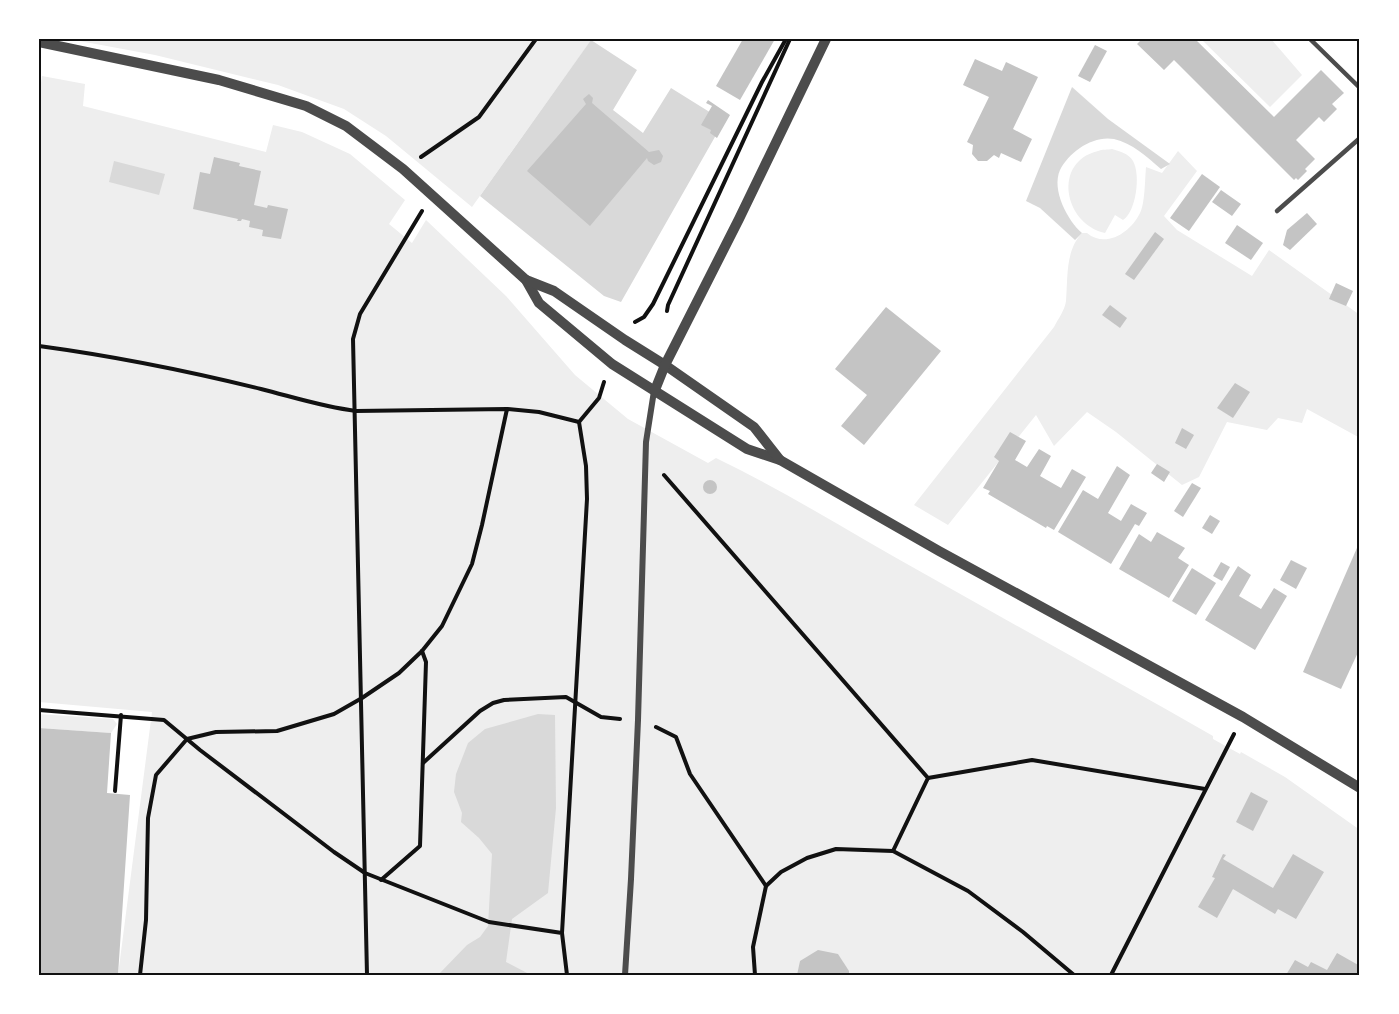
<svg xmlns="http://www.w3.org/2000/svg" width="1399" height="1014" font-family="Helvetica,sans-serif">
	<rect width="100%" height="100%" fill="#fff"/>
	<!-- green -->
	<g fill="#eee">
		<polygon points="69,39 592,39 472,207 386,136 344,109 278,85 155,55"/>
		<polygon points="1201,39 1271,39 1302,75 1270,107"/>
		<path d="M42 76 85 84 83 106 266 152 273 125 302 132 350 154 405 200 389 224 412 243 426 220 506 296 575 375 628 419 708 463 716 458C787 492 854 535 923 573 1020 628 1117 681 1213 736V739L1240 754 1241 752 1285 777 1360 830V975H118L152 712 39 702V96Z"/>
		<path d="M1112 149C1121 152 1128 153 1133 161 1141 175 1136 212 1123 220L1115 215 1105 233C1064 224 1052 162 1098 151 1102 149 1108 150 1112 149Z"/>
		<path d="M1178 151 1197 171 1164 216 1177 230 1252 276 1269 250 1360 315V438L1307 409 1302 423 1278 418 1267 430 1227 422 1199 477 1182 485 1116 432 1087 412 1054 446 1036 415 948 525 914 505 1054 327C1058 319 1065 310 1066 301 1068 278 1065 251 1082 233H1087C1106 249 1131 232 1140 213 1145 204 1145 179 1146 167L1162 173Z"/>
		<polygon points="39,714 113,719 117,724 111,733 39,728"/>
	</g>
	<!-- water -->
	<g fill="#d9d9d9">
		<polygon points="591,40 637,70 613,110 643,133 671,88 724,121 621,302 604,296 480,196"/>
		<path d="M1072 87 1108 119 1170 164 1161 169C1147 157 1132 143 1114 139 1093 135 1069 152 1060 170 1051 190 1068 221 1082 233L1075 240 1040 208 1026 201Z"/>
		<polygon points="114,161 165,174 159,195 109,182"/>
		<polygon points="538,714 555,715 556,808 548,893 512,919 506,962 531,975 438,975 467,945 480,937 488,926 492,854 479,838 461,822 462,813 454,792 456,774 468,743 485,729"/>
	</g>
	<!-- building -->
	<g fill="#c4c4c4">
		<polygon points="743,39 775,39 740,100 716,86"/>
		<polygon points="1142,39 1195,39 1274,117 1321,70 1344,93 1332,104 1337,109 1324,122 1319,117 1296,140 1315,159 1305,169 1307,171 1298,180 1296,178 1294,180 1174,60 1164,70 1137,44"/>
		<polygon points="1095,45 1107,51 1090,82 1078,76"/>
		<polygon points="975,59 1002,71 1006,62 1038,77 1013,129 1032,139 1021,162 1001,153 999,158 994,155 987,161 978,161 972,154 973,145 967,142 989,97 963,85"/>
		<polygon points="589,94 593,98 592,103 649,152 659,150 663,156 661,162 654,165 648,161 647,158 590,226 527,171 586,104 583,99"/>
		<polygon points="708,100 730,115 717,138 710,133 711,130 701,125 712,106 706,103"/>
		<polygon points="214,157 240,163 239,166 261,171 254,205 267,208 268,205 288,209 281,239 262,236 263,230 249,227 250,221 242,219 241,221 237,221 238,219 193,209 200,172 210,174"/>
		<polygon points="1202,174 1220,187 1189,231 1170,218"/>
		<polygon points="1221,190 1241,204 1232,216 1212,202"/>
		<polygon points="1307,213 1317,224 1290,250 1283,245 1287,230"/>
		<polygon points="1237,225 1263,243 1251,260 1225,243"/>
		<polygon points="1155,232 1164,239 1134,280 1125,274"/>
		<polygon points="1336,283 1353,291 1346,306 1329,299"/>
		<polygon points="1110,305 1127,318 1120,328 1102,315"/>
		<polygon points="886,307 941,351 864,445 841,426 867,395 835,369"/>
		<polygon points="1235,383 1250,392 1233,418 1217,408"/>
		<polygon points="1182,428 1194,435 1186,449 1175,443"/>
		<polygon points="1010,432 1026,441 1015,460 1027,467 1039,449 1051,456 1040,476 1061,488 1072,469 1086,477 1054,530 1047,526 1046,528 1029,518 988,494 990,491 983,488 999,461 994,457"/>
		<polygon points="1157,464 1170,472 1164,482 1151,473"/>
		<polygon points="1117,466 1130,475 1108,513 1121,521 1131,504 1147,513 1139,526 1135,524 1111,564 1058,532 1083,490 1098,499"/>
		<circle cx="710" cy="487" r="7"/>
		<polygon points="1192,483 1201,488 1183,517 1174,511"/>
		<polygon points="1210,515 1220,521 1212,534 1202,528"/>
		<polygon points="1157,532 1185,548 1178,558 1189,565 1169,598 1119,569 1139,534 1151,542"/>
		<polygon points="1360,541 1360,648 1341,689 1303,672"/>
		<polygon points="1291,560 1307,568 1296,589 1280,580"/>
		<polygon points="1221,562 1230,567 1222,581 1213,576"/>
		<polygon points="1238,566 1251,575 1239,596 1261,609 1274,588 1287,596 1255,650 1205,620"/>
		<polygon points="1192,568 1216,583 1196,615 1172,601"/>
		<polygon points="39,728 111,733 107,793 130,795 118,975 39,975"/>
		<polygon points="1251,792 1268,801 1253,831 1236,822"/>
		<polygon points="1223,854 1226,855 1223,859 1273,888 1293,854 1324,872 1296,919 1278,909 1275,914 1233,889 1217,918 1198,907 1215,878 1212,877"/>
		<polygon points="818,950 838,954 849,971 849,975 797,975 800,961"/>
		<polygon points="1337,953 1360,966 1360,975 1286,975 1295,960 1308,967 1311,962 1327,970"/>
	</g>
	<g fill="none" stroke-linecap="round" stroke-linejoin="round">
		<!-- path -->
		<g stroke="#111" stroke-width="4">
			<polyline points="421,157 479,117 536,39"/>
			<polyline points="667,311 668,305 790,39"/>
			<polyline points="635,322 644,317 653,304 762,82 786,39"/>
			<path d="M39 346C113 356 188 371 261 389 293 397 323 407 356 411L507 409 539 412 579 422 599 398 604 382"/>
			<polyline points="664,475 928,778 893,851"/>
			<polyline points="39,710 164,720 200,750 334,852 365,873 489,922 562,933 567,975"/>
			<polyline points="656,727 676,737 690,774 766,886"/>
			<polyline points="423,763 480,711 493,703 504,700 566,697 601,717 620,719"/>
			<polyline points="928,778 1032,760 1205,789"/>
			<polyline points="115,791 121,715"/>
			<polyline points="381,880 420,846 426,662 422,651"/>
			<polyline points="562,933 587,499 586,466 579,422"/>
			<polyline points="140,975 146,920 148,818 156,775 187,739 216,732 277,731 334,714 362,698 399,673 422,651 442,626 472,564 482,525 507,409"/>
			<polyline points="367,975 353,339 360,314 422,211"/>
			<polyline points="755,975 753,947 766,886 781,872 807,858 836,849 893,851 968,891 1023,932 1074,975"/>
			<polyline points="1111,975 1234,734"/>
		</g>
		<!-- service -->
		<g stroke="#4c4c4c" stroke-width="4.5">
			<polyline points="1310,39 1360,88"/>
			<polyline points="1277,211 1360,138"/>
		</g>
		<!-- minor -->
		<polyline stroke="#4c4c4c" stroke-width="6" points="625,975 631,879 638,720 646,442 654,391"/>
		<!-- tertiary -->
		<g stroke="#4c4c4c" stroke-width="10">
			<polyline points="39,42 219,80 306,106 346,126 403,169 526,280 539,303 612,364 747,449 780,460 939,551 1243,717 1360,788"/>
			<polyline points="526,280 554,291 625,340 665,365 754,427 780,460"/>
			<polyline points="655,390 665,365 739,219 826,39"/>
		</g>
	</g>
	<!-- border -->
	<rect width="1399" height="1014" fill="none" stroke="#ffffff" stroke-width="81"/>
	<rect x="40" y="40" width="1318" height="934" fill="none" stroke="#111" stroke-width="2"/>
</svg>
